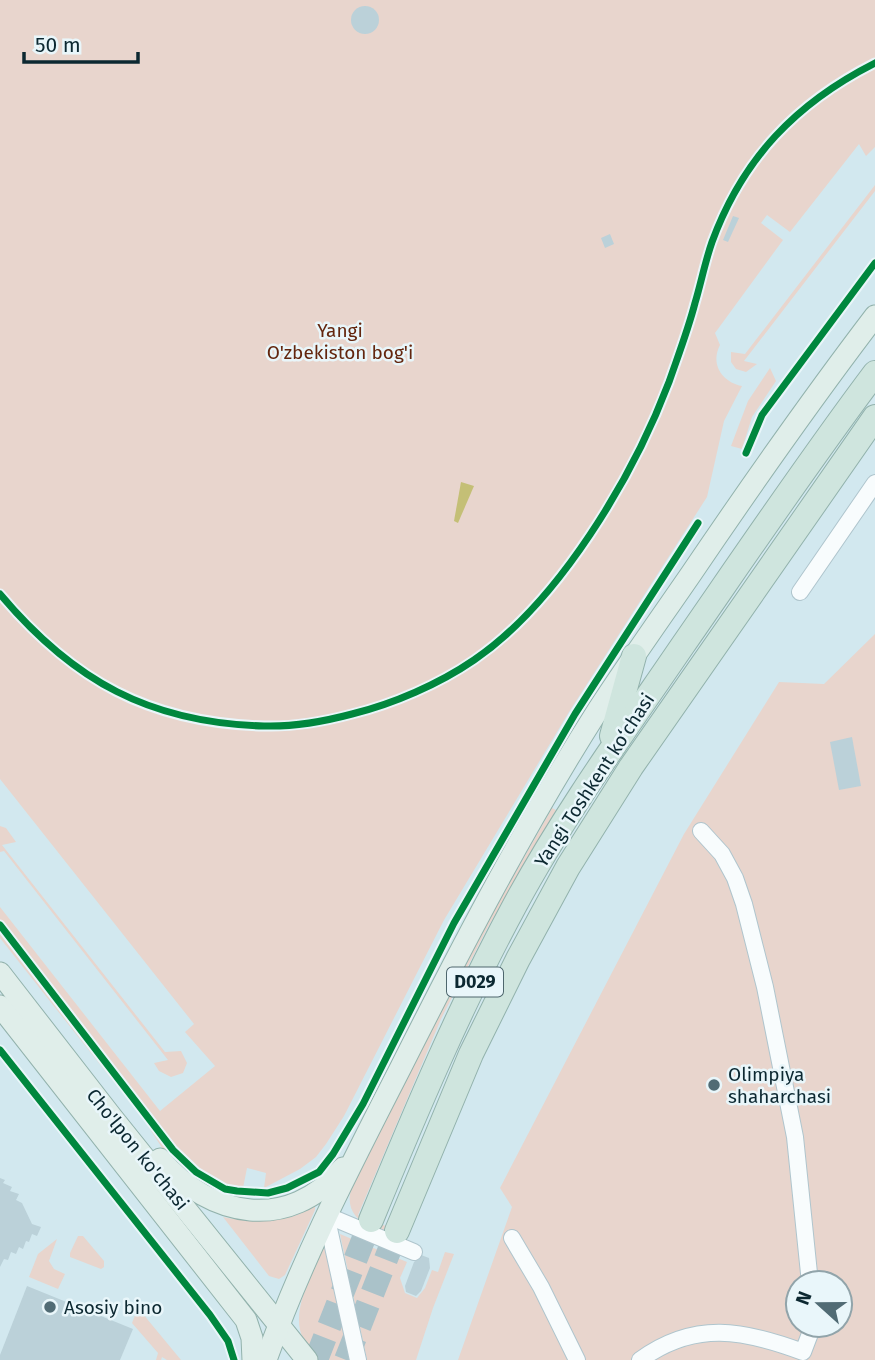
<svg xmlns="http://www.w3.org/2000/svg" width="875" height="1360" font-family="'Fira Sans',sans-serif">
	<rect width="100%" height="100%" fill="#d2e8ef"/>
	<!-- green -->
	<g fill="#e8d5cd" fill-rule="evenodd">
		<path d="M0 0H875V147L866 156 859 144 790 232 767 215 761 223 783 240 715 333 720 345C710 364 722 382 742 386L724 421 707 497 569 712 444 920 344 1116 326 1144 316 1157 300 1169 264 1188 266 1173 247 1168 240 1203 207 1189 168 1157 144 1120 0 938V907L160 1111 215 1066 185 1032 194 1024 0 779Z"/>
		<polygon points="875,185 875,191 744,361 757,364 746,372 736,369 731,362 731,352 745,354"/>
		<polygon points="770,368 776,381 752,417 742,449 731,446 748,401"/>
		<path d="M875 634V1360H458L512 1207 500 1188 684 834 779 682 824 684ZM798 1283H840V1325H798Z"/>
		<path d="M552 808 556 810 488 927 441 1019 358 1215 408 1235 406 1240C381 1230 342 1225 351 1189L460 971Z"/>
		<polygon points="0,826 6,828 16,842 2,845 165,1052 181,1051 187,1063 183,1073 171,1077 159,1071 154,1063 168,1060 4,851 0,852"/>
		<path d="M315 1205V1210L285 1275 279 1279 269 1276 223 1217C252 1223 290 1224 315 1205Z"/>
		<polygon points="340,1234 407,1262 400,1278 405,1293 417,1298 425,1288 432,1270 438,1272 445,1252 454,1254 433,1308 416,1360 367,1360"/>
		<polygon points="78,1236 83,1236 104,1261 104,1267 101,1269 70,1257 70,1253"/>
		<polygon points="57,1239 49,1261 54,1269 65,1274 58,1289 29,1277 38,1254"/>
		<path d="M325 1243 351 1360H320C314 1353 307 1346 303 1338 289 1311 315 1268 325 1243Z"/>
		<polygon points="138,1308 181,1360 167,1360 162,1357 161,1360 156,1360 158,1353 132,1323"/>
	</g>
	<!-- water -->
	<polygon fill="#c4bf76" points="461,482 474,486 458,523 454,521"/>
	<!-- building -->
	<g fill="#bbd1d9">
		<circle cx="365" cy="20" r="14"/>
		<polygon points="733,216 739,218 728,242 723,240"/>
		<polygon points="610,234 614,244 605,248 601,238"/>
		<polygon points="852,737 861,786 839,790 830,742"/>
		<polygon points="0,1178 5,1180 3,1183 12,1187 10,1191 19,1194 16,1200 22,1203 32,1224 41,1227 37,1236 32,1234 29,1242 26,1241 23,1249 19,1247 16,1254 11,1252 8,1260 4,1259 0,1267"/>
		<polygon points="421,1255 429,1258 430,1268 421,1291 416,1296 406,1292 405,1286 414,1262"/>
		<polygon points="27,1286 133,1329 120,1360 0,1360 0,1355"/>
	</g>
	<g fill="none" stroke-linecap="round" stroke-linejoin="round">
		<!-- highway-tunnel -->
		<g stroke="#aac2c9" stroke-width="24" stroke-dasharray="24 12" stroke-linecap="butt">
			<polyline points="316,1360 371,1220"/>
			<polyline points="346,1360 397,1231"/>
		</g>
		<!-- minor casing -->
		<g stroke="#afc5cd" stroke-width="18">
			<g id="minor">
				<polyline points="800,592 875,483"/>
				<polyline points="701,831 722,854 735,878 744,904 765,987 795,1137 810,1283"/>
				<polyline points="326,1215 358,1360"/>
				<polyline points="326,1215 414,1252"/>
				<polyline points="512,1238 541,1287 577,1360"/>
				<path d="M640 1360C695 1320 744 1330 803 1352L811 1331V1325"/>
			</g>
		</g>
		<!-- major casing -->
		<g stroke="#92b2ac" stroke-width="23">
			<g id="major">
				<polyline points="0,973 111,1116 307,1360"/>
				<polyline points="0,1006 246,1320 252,1338 253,1360"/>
				<path d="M160 1159C211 1219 289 1232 343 1168"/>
				<path d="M266 1360C302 1258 352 1163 401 1067 462 946 525 825 598 710 628 664 660 619 691 574 750 487 811 400 875 316"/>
			</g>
		</g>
		<!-- highway casing -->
		<g stroke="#92b2ac" stroke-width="26">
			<g id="highway">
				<polyline points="612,736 634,656"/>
				<path d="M371 1220C415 1113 460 1006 516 903 565 813 625 730 683 645 746 554 808 462 875 373"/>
				<polyline points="397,1231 471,1054 518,959 568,867 631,767 875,417"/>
			</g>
		</g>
		<!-- minor -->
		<use href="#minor" stroke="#f8fcfd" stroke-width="16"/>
		<!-- major -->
		<use href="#major" stroke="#e0eeea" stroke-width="21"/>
		<!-- highway -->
		<use href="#highway" stroke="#cfe5de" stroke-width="24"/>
		<!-- cycleway casing -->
		<g stroke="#e9f6fa" stroke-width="11">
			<g id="cycleway">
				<polyline points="746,453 762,415 875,263"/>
				<path d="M0 594C73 681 150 723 264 726 295 727 322 722 352 714 393 704 439 684 474 660 559 602 633 477 669 382 678 356 688 330 695 303 701 283 705 262 712 242 743 158 796 103 875 63"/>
				<polyline points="0,925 173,1150 196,1172 225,1189 237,1191 268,1193 287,1188 319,1172 333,1154 363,1104 454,923 575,714 698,523"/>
				<polyline points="0,1050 210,1315 228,1341 234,1360"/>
			</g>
		</g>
		<!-- cycleway -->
		<use href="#cycleway" stroke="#00873e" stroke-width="7"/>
	</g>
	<!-- markers -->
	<g fill="#516b74" stroke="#e9f6fa" stroke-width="2.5">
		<circle cx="714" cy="1085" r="7"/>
		<circle cx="50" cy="1307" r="7"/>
	</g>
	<g text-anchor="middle" stroke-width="5" stroke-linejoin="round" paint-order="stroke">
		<!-- shield labels -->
		<rect fill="#e9f6fa" stroke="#4e666d" stroke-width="2" x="447" y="967.5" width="56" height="29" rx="5"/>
		<g font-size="18" font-weight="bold" fill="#0c2831">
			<text x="475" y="988">D029</text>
		</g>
		<!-- park labels -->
		<g font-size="19" fill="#63260e" stroke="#e9f6fa">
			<text x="340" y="337">Yangi<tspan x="340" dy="22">O'zbekiston bog'i</tspan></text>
		</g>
		<!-- street labels -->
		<g font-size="19" fill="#0c2831" stroke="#e9f6fa">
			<text transform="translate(594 780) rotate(-57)" y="7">Yangi Toshkent ko‘chasi</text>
			<text transform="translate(138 1149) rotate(51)" y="7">Cho'lpon ko'chasi</text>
		</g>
		<!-- poi labels -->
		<g font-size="19" fill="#0c2831" stroke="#e9f6fa" text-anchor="start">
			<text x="728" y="1081">Olimpiya<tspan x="728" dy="22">shaharchasi</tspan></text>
			<text x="64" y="1314">Asosiy bino</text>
		</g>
	</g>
	<!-- north arrow -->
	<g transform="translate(819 1304) rotate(291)"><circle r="33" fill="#e9f6fa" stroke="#91a4aa" stroke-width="2"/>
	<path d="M0-5L12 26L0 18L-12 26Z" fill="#516b74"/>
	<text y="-10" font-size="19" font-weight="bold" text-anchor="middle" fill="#0c2831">N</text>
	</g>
	<!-- scale -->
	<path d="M24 52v10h114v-10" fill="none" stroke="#0c2831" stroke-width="3.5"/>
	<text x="35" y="52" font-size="21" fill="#0c2831" stroke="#e9f6fa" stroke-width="5" paint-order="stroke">50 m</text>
</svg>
